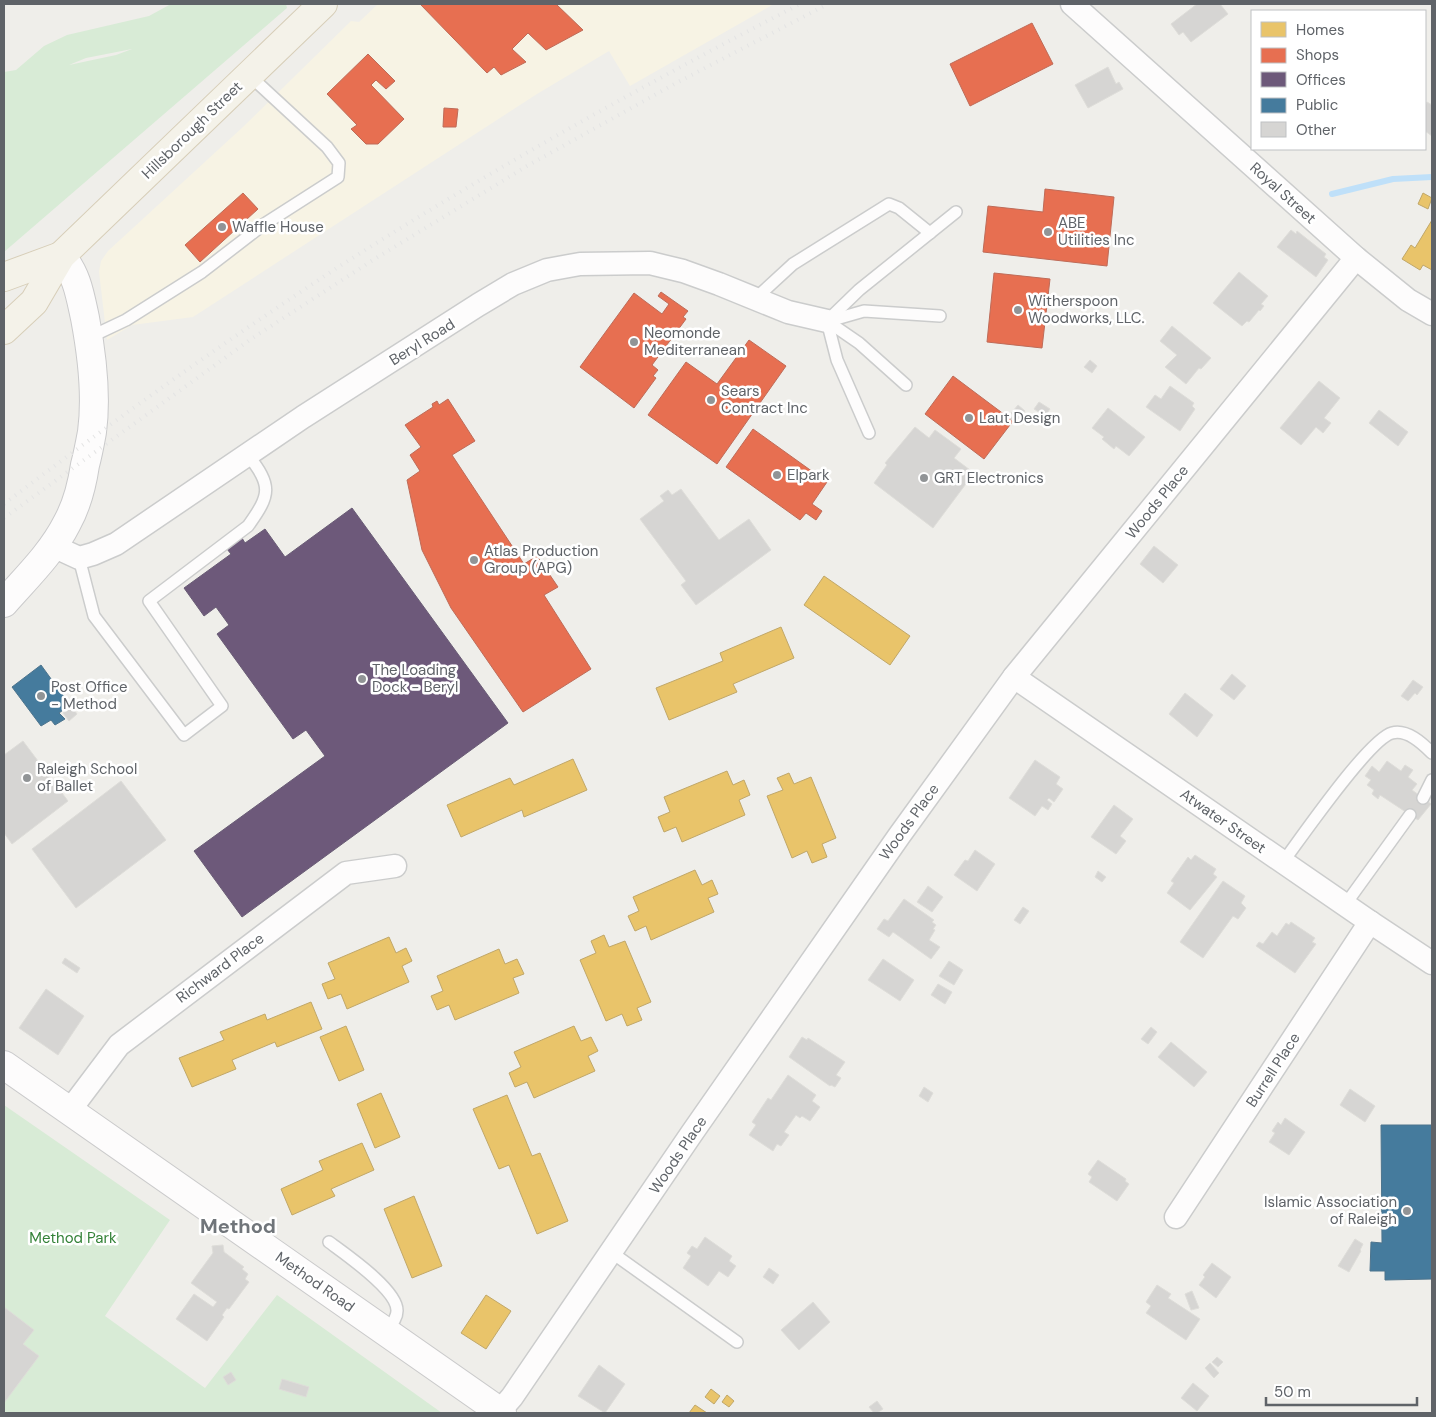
<svg xmlns="http://www.w3.org/2000/svg" width="1436" height="1417" font-family="'DM Sans',sans-serif">
	<rect width="100%" height="100%" fill="#efeeea"/>
	<!-- commercial -->
	<polygon fill="#f7f3e4" points="378,4 774,4 630,86 609,51 537,94 193,317 132,325 107,340 99,272 101,261 108,251 244,126 351,21 359,22"/>
	<!-- green -->
	<g fill="#d8ebd6" fill-rule="evenodd">
		<path d="M171 4H286L287 8 4 252V72L16 70 44 46 67 35 149 16ZM132 49 116 55 69 65 86 58Z"/>
		<polygon points="4,1105 170,1220 105,1316 205,1388 277,1295 442,1413 4,1413"/>
	</g>
	<!-- homes -->
	<g fill="#e9c46a" stroke="#c0a769">
		<polygon points="1423,193 1432,198 1428,209 1418,204"/>
		<polygon points="1432,220 1432,270 1423,265 1420,270 1402,259 1411,245 1415,248"/>
		<polygon points="824,576 910,636 890,665 804,605"/>
		<polygon points="781,627 794,658 733,684 737,692 669,720 656,688 723,661 720,653"/>
		<polygon points="573,759 587,790 524,817 522,810 461,837 447,805 510,778 514,785"/>
		<polygon points="727,771 733,785 744,780 750,795 739,800 745,815 682,842 676,827 664,832 658,817 670,812 664,797"/>
		<polygon points="789,773 794,784 811,777 836,838 822,844 827,857 812,863 807,851 792,858 767,796 783,790 777,778"/>
		<polygon points="695,870 702,885 712,880 718,894 708,898 714,912 651,940 646,926 635,931 628,916 639,911 633,897"/>
		<polygon points="604,935 609,947 625,941 651,1002 637,1008 642,1020 627,1026 622,1014 606,1021 580,960 596,953 591,941"/>
		<polygon points="389,937 396,953 406,948 412,961 402,966 409,982 347,1009 341,994 328,999 322,984 335,979 328,963"/>
		<polygon points="499,949 505,964 517,959 524,974 513,978 519,993 455,1020 449,1005 437,1010 431,996 443,991 437,976"/>
		<polygon points="311,1002 322,1029 277,1047 275,1042 232,1060 236,1069 192,1087 179,1058 224,1040 220,1032 265,1014 267,1020"/>
		<polygon points="346,1026 364,1070 339,1081 320,1037"/>
		<polygon points="574,1026 581,1041 591,1037 598,1051 588,1056 595,1071 534,1098 527,1082 515,1087 509,1073 521,1067 514,1052"/>
		<polygon points="381,1093 400,1137 375,1148 357,1104"/>
		<polygon points="507,1095 532,1156 540,1153 568,1221 537,1234 509,1165 499,1169 473,1109"/>
		<polygon points="362,1143 374,1170 331,1189 335,1196 292,1215 281,1189 323,1170 319,1161"/>
		<polygon points="414,1196 442,1266 412,1278 384,1209"/>
		<polygon points="486,1295 511,1311 486,1349 461,1333"/>
		<polygon points="711,1389 720,1396 714,1404 705,1397"/>
		<polygon points="727,1395 734,1401 729,1407 722,1402"/>
		<polygon points="695,1405 707,1413 689,1413"/>
	</g>
	<!-- shops -->
	<g fill="#e76f51" stroke="#be6b58">
		<polygon points="420,4 556,4 583,30 546,50 528,33 512,49 526,62 501,75 494,67 487,73"/>
		<polygon points="1032,23 1053,64 970,106 950,64"/>
		<polygon points="368,54 395,81 386,89 376,80 371,85 404,119 378,144 366,144 351,129 357,125 327,94"/>
		<polygon points="444,108 458,109 456,127 443,127"/>
		<polygon points="1045,189 1114,197 1107,266 983,252 988,206 1043,212"/>
		<polygon points="243,193 258,209 200,262 185,245"/>
		<polygon points="994,273 1050,279 1042,348 987,342"/>
		<polygon points="661,292 688,311 683,317 686,319 652,365 658,370 653,376 656,378 634,408 580,367 634,293 662,314 669,304 658,296"/>
		<polygon points="749,340 786,366 717,464 648,415 686,362 717,384"/>
		<polygon points="953,376 1013,421 984,459 925,414"/>
		<polygon points="448,399 475,441 452,455 524,564 537,556 558,587 544,595 591,669 523,712 451,608 422,550 407,480 420,471 410,455 421,447 405,425 433,407 432,404 437,401 439,405"/>
		<polygon points="753,429 827,482 812,504 822,511 816,520 806,513 800,520 726,467"/>
	</g>
	<!-- offices -->
	<polygon fill="#6d597a" stroke="#695c75" points="352,508 508,723 242,917 194,851 325,756 306,730 293,739 217,634 229,625 216,607 204,616 184,588 231,554 227,549 242,538 245,543 265,529 285,557"/>
	<!-- public -->
	<g fill="#457b9d" stroke="#4d748d">
		<polygon points="41,665 70,705 59,713 65,719 55,725 51,720 41,726 12,687"/>
		<polygon points="1381,1125 1432,1125 1432,1279 1385,1280 1385,1271 1370,1271 1371,1242 1382,1243"/>
	</g>
	<g fill="none" stroke-linecap="round" stroke-linejoin="round">
		<!-- stream -->
		<polyline stroke="#bfe0f9" stroke-width="6" points="1332,194 1393,179 1432,177"/>
	</g>
	<!-- building -->
	<g fill="#d6d5d3" stroke="#deddd9">
		<polygon points="1197,4 1220,4 1228,14 1191,42 1183,32 1179,35 1171,24"/>
		<polygon points="1108,67 1116,84 1119,82 1123,89 1088,108 1075,85"/>
		<polygon points="1427,102 1432,105 1432,136 1425,131 1425,106"/>
		<polygon points="1291,230 1296,234 1297,231 1326,254 1324,257 1328,260 1316,277 1277,247"/>
		<polygon points="1239,272 1268,296 1261,304 1264,306 1260,311 1259,310 1249,322 1247,321 1242,326 1213,303"/>
		<polygon points="1172,326 1211,358 1201,369 1199,368 1186,384 1165,367 1177,355 1160,341"/>
		<polygon points="1090,360 1097,366 1092,373 1084,367"/>
		<polygon points="1319,381 1340,398 1324,418 1331,423 1323,433 1316,427 1301,445 1280,428"/>
		<polygon points="1170,386 1194,403 1192,406 1195,409 1180,431 1146,407 1155,395 1161,399"/>
		<polygon points="1039,402 1050,409 1045,416 1034,409"/>
		<polygon points="1018,405 1025,411 1015,423 1008,417"/>
		<polygon points="1108,408 1145,437 1129,456 1116,446 1114,449 1102,439 1104,437 1092,428"/>
		<polygon points="1379,410 1408,432 1398,446 1369,423"/>
		<polygon points="915,427 929,438 935,430 961,449 954,458 974,473 933,528 874,483 887,465 885,463"/>
		<polygon points="681,489 719,540 749,519 771,550 696,605 681,585 686,581 640,519 664,501 660,496 668,490 672,495"/>
		<polygon points="1154,546 1178,565 1163,583 1140,564"/>
		<polygon points="1232,674 1246,686 1234,700 1220,689"/>
		<polygon points="1413,680 1423,687 1417,695 1415,693 1408,701 1401,696"/>
		<polygon points="1185,693 1213,715 1197,737 1169,714"/>
		<polygon points="72,707 77,714 69,721 63,713"/>
		<polygon points="23,741 68,801 12,844 4,833 4,755"/>
		<polygon points="1035,760 1060,777 1056,784 1063,789 1054,802 1049,798 1047,800 1052,804 1048,810 1042,806 1035,816 1009,798"/>
		<polygon points="1387,761 1401,771 1405,765 1413,770 1408,777 1417,784 1412,790 1431,804 1418,820 1380,795 1378,799 1372,794 1374,790 1367,785 1371,780 1365,776 1372,766 1379,772"/>
		<polygon points="121,781 166,840 76,908 32,849"/>
		<polygon points="1114,805 1133,819 1120,836 1126,841 1116,854 1091,837"/>
		<polygon points="975,850 995,864 977,891 954,875 965,860 968,861"/>
		<polygon points="1195,855 1216,869 1213,874 1217,877 1190,910 1167,893 1174,883 1171,881 1188,857 1191,860"/>
		<polygon points="1098,871 1106,877 1102,882 1095,877"/>
		<polygon points="1223,881 1245,896 1241,903 1246,908 1238,919 1233,916 1203,958 1180,942"/>
		<polygon points="928,886 943,897 932,912 917,902"/>
		<polygon points="904,899 934,920 932,922 936,925 933,929 935,930 929,940 940,947 931,959 893,932 889,937 877,929 884,919 888,921"/>
		<polygon points="1023,907 1029,911 1020,924 1014,920"/>
		<polygon points="1291,922 1315,938 1312,942 1316,944 1295,973 1256,946 1259,942 1263,944 1272,932 1277,936 1286,923 1289,925"/>
		<polygon points="65,958 80,968 77,973 62,963"/>
		<polygon points="883,959 914,980 900,1001 868,980"/>
		<polygon points="949,961 963,970 954,985 939,976"/>
		<polygon points="938,984 952,992 945,1004 931,995"/>
		<polygon points="46,989 84,1016 58,1055 19,1028"/>
		<polygon points="1151,1027 1157,1032 1148,1044 1141,1039"/>
		<polygon points="802,1037 807,1040 808,1038 845,1062 836,1075 841,1078 835,1087 831,1085 830,1086 789,1057"/>
		<polygon points="1171,1042 1207,1072 1194,1087 1158,1057"/>
		<polygon points="788,1075 816,1095 812,1101 820,1107 810,1121 802,1116 800,1118 796,1115 784,1132 789,1135 781,1146 777,1144 773,1151 749,1135 756,1125 752,1122 768,1098 771,1100"/>
		<polygon points="924,1087 933,1093 928,1102 919,1096"/>
		<polygon points="1350,1089 1375,1106 1365,1122 1340,1105"/>
		<polygon points="1285,1118 1305,1132 1289,1155 1269,1142 1275,1133 1272,1131 1278,1122 1281,1125"/>
		<polygon points="1098,1160 1126,1179 1125,1181 1129,1184 1117,1201 1089,1182 1092,1177 1088,1174"/>
		<polygon points="705,1237 732,1256 729,1261 736,1266 728,1277 719,1271 708,1286 683,1268 691,1256 687,1253 692,1246 697,1249"/>
		<polygon points="1355,1239 1363,1244 1360,1250 1361,1251 1349,1272 1338,1266"/>
		<polygon points="223,1245 224,1252 244,1267 242,1269 248,1274 245,1279 249,1282 229,1309 227,1308 222,1315 224,1317 207,1341 176,1319 194,1294 213,1307 217,1302 191,1283 213,1253 212,1246"/>
		<polygon points="1212,1263 1231,1277 1216,1298 1199,1285 1205,1277 1203,1275"/>
		<polygon points="769,1268 779,1275 773,1284 763,1277"/>
		<polygon points="1157,1285 1171,1294 1168,1298 1200,1319 1186,1340 1146,1313 1151,1306 1146,1302"/>
		<polygon points="1192,1291 1199,1308 1191,1310 1185,1294"/>
		<polygon points="813,1302 830,1322 799,1350 781,1330"/>
		<polygon points="4,1307 34,1330 23,1344 39,1356 4,1403"/>
		<polygon points="1217,1357 1223,1362 1218,1367 1212,1362"/>
		<polygon points="1210,1363 1219,1373 1214,1378 1205,1368"/>
		<polygon points="599,1365 625,1384 605,1413 578,1396"/>
		<polygon points="231,1372 236,1380 228,1385 223,1377"/>
		<polygon points="282,1379 309,1387 306,1397 279,1389"/>
		<polygon points="1193,1383 1209,1396 1197,1411 1181,1398"/>
		<polygon points="877,1401 883,1409 877,1413 874,1413 869,1407"/>
	</g>
	<g fill="none" stroke-linecap="round" stroke-linejoin="round">
		<!-- lane casing -->
		<g stroke="#cbcccc" stroke-width="14">
			<g id="lane">
				<polyline points="756,298 793,264 889,204 899,208 930,233"/>
				<polyline points="827,321 859,290 956,212"/>
				<polyline points="827,321 837,360 869,433"/>
				<polyline points="827,321 859,343 906,385"/>
				<polyline points="829,321 864,311 940,316"/>
				<polyline points="88,338 126,320 202,272 263,225 338,177 339,163 327,147 249,75"/>
				<path d="M79 558 94 616 184 735 222 706 149 601 248 526C271 494 272 486 248 455"/>
				<polyline points="1423,798 1432,780"/>
				<path d="M1283 862C1301 838 1369 739 1392 733 1407 729 1422 743 1432 753"/>
				<polyline points="1345,905 1410,815"/>
				<path d="M329 1242C345 1254 398 1290 397 1311 397 1319 390 1326 386 1332"/>
				<polyline points="611,1252 737,1342"/>
			</g>
		</g>
		<!-- street casing -->
		<g stroke="#cbcccc" stroke-width="25">
			<g id="street">
				<polyline points="1072,4 1356,258 1408,300 1432,314"/>
				<polyline points="53,546 79,558 93,554 116,544 303,417 478,305 513,284 547,270 580,264 650,263 683,271 719,284 788,312 827,321"/>
				<polyline points="1014,677 1370,922 1432,963"/>
				<polyline points="70,1110 119,1045 346,873 395,866"/>
				<polyline points="1176,1217 1370,922"/>
				<polyline points="498,1413 512,1397 692,1133 899,836 1014,677 1356,258"/>
			</g>
		</g>
		<!-- secondary casing -->
		<g stroke="#cacacb" stroke-width="30">
			<g id="secondary">
				<path d="M4 603C26 578 52 553 67 523 77 505 82 485 85 465 88 454 90 443 92 432 97 395 92 355 85 318 80 295 77 274 61 256"/>
				<polyline points="4,1065 502,1413"/>
			</g>
		</g>
		<!-- primary casing -->
		<g stroke="#d7ceb8" stroke-width="30">
			<g id="primary">
				<polyline points="4,277 61,256"/>
				<polyline points="4,330 34,302 61,256 323,4"/>
			</g>
		</g>
		<!-- lane -->
		<use href="#lane" stroke="#fdfcfc" stroke-width="11"/>
		<!-- street -->
		<use href="#street" stroke="#fdfcfc" stroke-width="22"/>
		<!-- secondary -->
		<use href="#secondary" stroke="#fdfcfc" stroke-width="28"/>
		<!-- primary -->
		<use href="#primary" stroke="#f4f2e9" stroke-width="28"/>
		<!-- rail -->
		<g stroke="#e4e4e4" stroke-width="4" stroke-dasharray="1 6" stroke-linecap="butt">
			<path d="M4 504C113 421 225 341 340 266 489 171 643 85 800 4"/>
			<polyline points="4,518 251,339 373,260 527,166 678,82 828,4"/>
		</g>
	</g>
	<!-- markers -->
	<g fill="#919496" stroke="#fff" stroke-width="2">
		<circle cx="222" cy="227" r="5"/>
		<circle cx="1048" cy="232" r="5"/>
		<circle cx="1018" cy="310" r="5"/>
		<circle cx="634" cy="342" r="5"/>
		<circle cx="711" cy="400" r="5"/>
		<circle cx="969" cy="418" r="5"/>
		<circle cx="777" cy="475" r="5"/>
		<circle cx="924" cy="478" r="5"/>
		<circle cx="474" cy="560" r="5"/>
		<circle cx="362" cy="679" r="5"/>
		<circle cx="41" cy="696" r="5"/>
		<circle cx="27" cy="778" r="5"/>
		<circle cx="1407" cy="1211" r="5"/>
	</g>
	<g text-anchor="middle" stroke-width="5" stroke-linejoin="round" paint-order="stroke">
		<!-- street labels -->
		<g font-size="15" fill="#5f6368" stroke="#fff">
			<text transform="translate(192 130) rotate(-44)" y="5">Hillsborough Street</text>
			<text transform="translate(1283 193) rotate(42)" y="5">Royal Street</text>
			<text transform="translate(422 342) rotate(-32)" y="5">Beryl Road</text>
			<text transform="translate(1157 502) rotate(-51)" y="5">Woods Place</text>
			<text transform="translate(1223 821) rotate(35)" y="5">Atwater Street</text>
			<text transform="translate(909 822) rotate(-54)" y="5">Woods Place</text>
			<text transform="translate(220 968) rotate(-37)" y="5">Richward Place</text>
			<text transform="translate(1273 1070) rotate(-57)" y="5">Burrell Place</text>
			<text transform="translate(678 1155) rotate(-56)" y="5">Woods Place</text>
			<text transform="translate(315 1282) rotate(35)" y="5">Method Road</text>
		</g>
		<!-- poi labels -->
		<g font-size="15" fill="#5f6368" stroke="#fff" text-anchor="start">
			<text x="1058" y="228">ABE<tspan x="1058" dy="17">Utilities Inc</tspan></text>
			<text x="232" y="232">Waffle House</text>
			<text x="1028" y="306">Witherspoon<tspan x="1028" dy="17">Woodworks, LLC.</tspan></text>
			<text x="644" y="338">Neomonde<tspan x="644" dy="17">Mediterranean</tspan></text>
			<text x="721" y="396">Sears<tspan x="721" dy="17">Contract Inc</tspan></text>
			<text x="979" y="423">Laut Design</text>
			<text x="787" y="480">Elpark</text>
			<text x="934" y="483">GRT Electronics</text>
			<text x="484" y="556">Atlas Production<tspan x="484" dy="17">Group (APG)</tspan></text>
			<text x="372" y="675">The Loading<tspan x="372" dy="17">Dock - Beryl</tspan></text>
			<text x="51" y="692">Post Office<tspan x="51" dy="17">- Method</tspan></text>
			<text x="37" y="774">Raleigh School<tspan x="37" dy="17">of Ballet</tspan></text>
			<text x="1397" y="1207" text-anchor="end">Islamic Association<tspan x="1397" dy="17">of Raleigh</tspan></text>
		</g>
		<!-- park labels -->
		<g font-size="15" fill="#348238" stroke="#fff">
			<text x="73" y="1243">Method Park</text>
		</g>
		<!-- district labels -->
		<g font-size="20" font-weight="bold" fill="#70757a" stroke="#fff">
			<text x="238" y="1233">Method</text>
		</g>
	</g>
	<!-- border -->
	<rect width="1436" height="1417" fill="none" stroke="#5f6368" stroke-width="10"/>
	<!-- legend -->
	<rect x="1251" y="10" width="175" height="140" fill="#ffffff" stroke="#bfc1c3"/>
	<rect x="1261" y="22" width="25" height="15" fill="#e9c46a" stroke="#bfc1c3"/>
	<text x="1296" y="35" font-size="15" fill="#5f6368">Homes</text>
	<rect x="1261" y="48" width="25" height="15" fill="#e76f51" stroke="#bfc1c3"/>
	<text x="1296" y="60" font-size="15" fill="#5f6368">Shops</text>
	<rect x="1261" y="72" width="25" height="15" fill="#6d597a" stroke="#bfc1c3"/>
	<text x="1296" y="85" font-size="15" fill="#5f6368">Offices</text>
	<rect x="1261" y="98" width="25" height="15" fill="#457b9d" stroke="#bfc1c3"/>
	<text x="1296" y="110" font-size="15" fill="#5f6368">Public</text>
	<rect x="1261" y="122" width="25" height="15" fill="#d6d5d3" stroke="#bfc1c3"/>
	<text x="1296" y="135" font-size="15" fill="#5f6368">Other</text>
	<!-- scale -->
	<path d="M1266 1397v8h151v-8" fill="none" stroke="#5f6368" stroke-width="2.5"/>
	<text x="1274" y="1397" font-size="15" fill="#5f6368" stroke="#ffffff" stroke-width="4" paint-order="stroke">50 m</text>
</svg>
